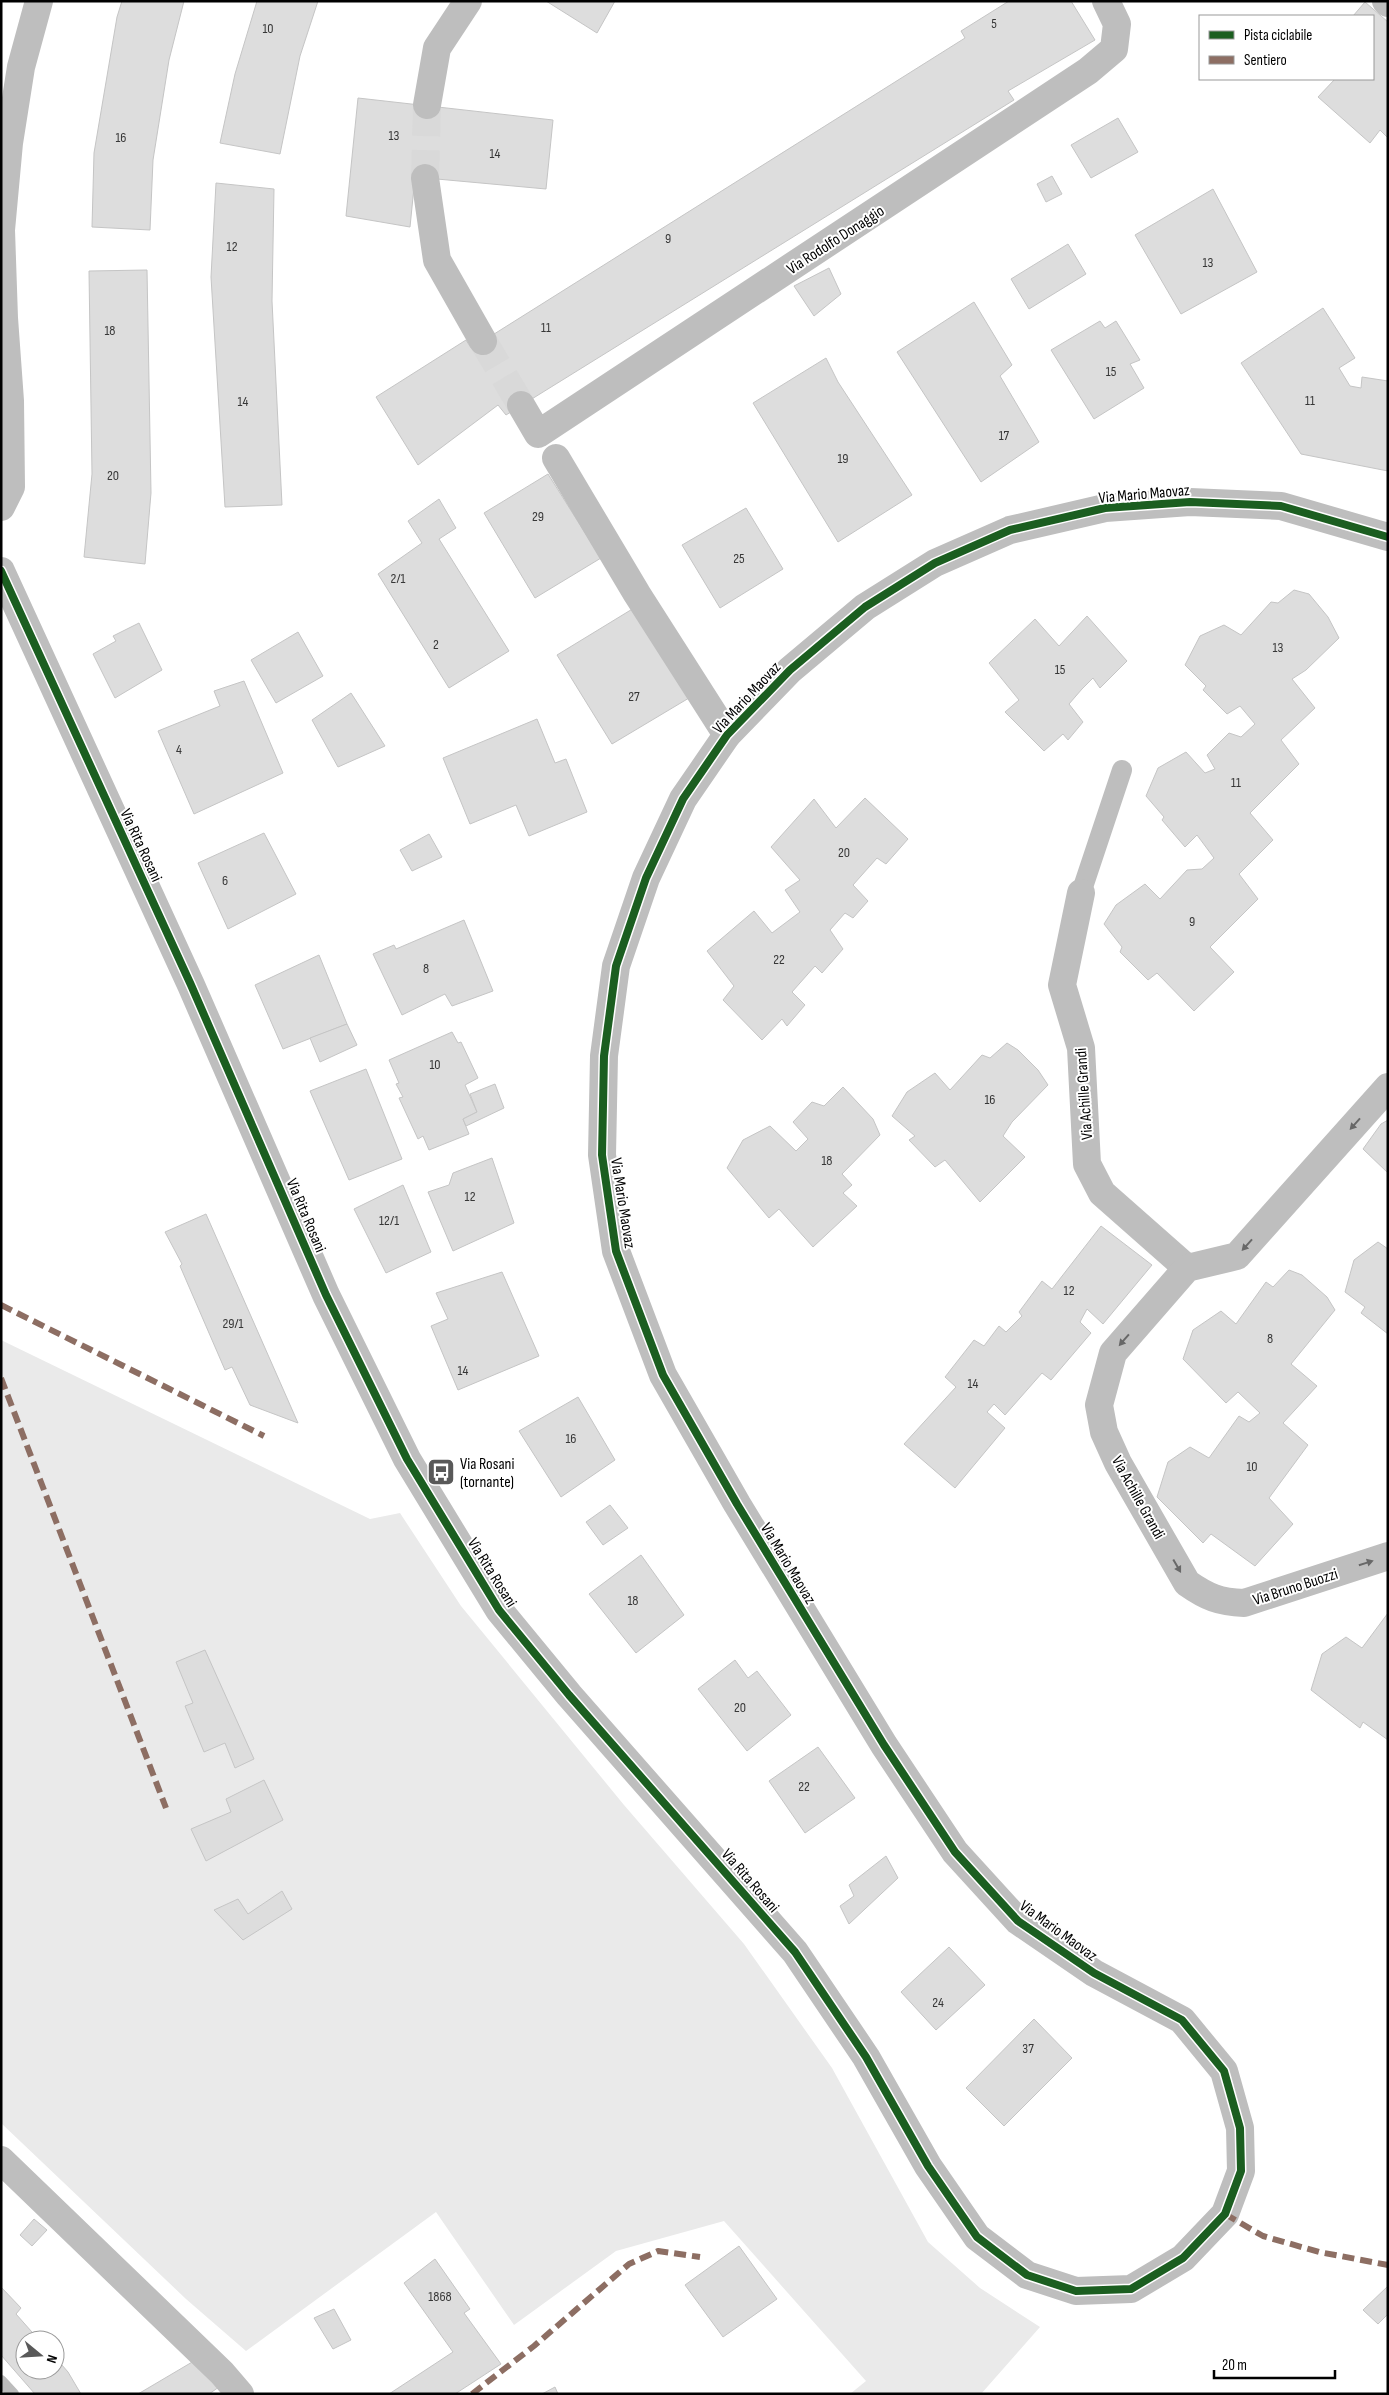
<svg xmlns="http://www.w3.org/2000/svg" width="1389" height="2395" font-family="'Sofia Sans Condensed',sans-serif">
	<rect width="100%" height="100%" fill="#fff"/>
	<!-- green -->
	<polygon fill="#eaeaea" points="1,1340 370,1519 400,1513 461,1606 624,1805 744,1944 832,2068 928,2242 980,2288 1040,2327 981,2394 850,2394 866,2381 724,2221 616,2251 514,2325 436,2212 246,2351 186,2299 1,2123"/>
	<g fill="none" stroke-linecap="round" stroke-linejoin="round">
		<!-- stream -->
		<polyline stroke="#bcbcbc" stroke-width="12" points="1,2381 13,2394"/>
	</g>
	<!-- building -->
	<g fill="#ddd" stroke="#c5c5c5">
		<polygon points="122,1 184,1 169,60 153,160 150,230 92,227 94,153 117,17"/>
		<polygon points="257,1 318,1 300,56 280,154 220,143 235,74"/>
		<polygon points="546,1 615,1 597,33"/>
		<polygon points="1009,1 1071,1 1095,40 1008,91 1014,100 506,415 498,405 418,465 376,397 466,340 471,348 483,341 965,38 961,31"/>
		<polygon points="1365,2 1388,22 1388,138 1380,130 1370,143 1318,97 1335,79 1373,79 1373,16 1353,16"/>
		<polygon points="358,98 553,120 546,189 415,177 410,227 346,216"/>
		<polygon points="1118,118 1138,152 1091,178 1071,145"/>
		<polygon points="1052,176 1062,194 1046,202 1037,184"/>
		<polygon points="216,183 274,189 272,301 282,505 225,507 211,277"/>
		<polygon points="1213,189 1257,272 1181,314 1135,235"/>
		<polygon points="1068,244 1086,274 1029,309 1011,279"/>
		<polygon points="829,268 841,294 814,316 794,286"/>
		<polygon points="147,270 151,493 145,564 84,557 92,474 89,271"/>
		<polygon points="974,302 1012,365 1000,376 1039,442 981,482 897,352"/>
		<polygon points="1323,308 1355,358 1339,368 1350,386 1361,388 1362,377 1388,381 1388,471 1301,454 1241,363"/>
		<polygon points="1100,321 1105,328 1116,321 1140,360 1130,364 1144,388 1094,419 1051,350"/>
		<polygon points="826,358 838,382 912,495 838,542 753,403"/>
		<polygon points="548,474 601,558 535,598 484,513"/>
		<polygon points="439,499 456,528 439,539 509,651 449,688 378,574 422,543 408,521"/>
		<polygon points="746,508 783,569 720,608 682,545"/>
		<polygon points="1294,590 1309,594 1328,617 1339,638 1306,670 1292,679 1315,708 1281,740 1299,764 1250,813 1273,840 1239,874 1258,899 1210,947 1234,972 1194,1011 1157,973 1148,980 1120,952 1122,947 1104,924 1116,905 1145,884 1160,899 1187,870 1202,869 1214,858 1197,835 1185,847 1162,820 1164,817 1146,796 1158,768 1186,752 1205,773 1215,769 1207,755 1229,733 1241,737 1255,724 1240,706 1227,714 1203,690 1206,686 1185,665 1200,636 1224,625 1241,635 1271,602 1278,603"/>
		<polygon points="634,608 689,698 612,744 557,655"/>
		<polygon points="1087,616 1127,661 1100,688 1093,678 1082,689 1069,704 1083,722 1068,740 1063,734 1044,751 1005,712 1019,700 989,663 1035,619 1059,646"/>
		<polygon points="139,623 162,670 115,698 93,654 116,641 113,636"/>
		<polygon points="298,632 323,676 276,703 251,660"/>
		<polygon points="244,681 283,773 194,814 158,731 220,706 214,691"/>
		<polygon points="351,693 385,746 338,767 312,720"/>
		<polygon points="537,719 555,763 566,759 587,812 529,836 516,805 470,824 443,758"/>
		<polygon points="865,798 908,839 886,864 877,858 853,885 868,901 853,918 845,913 830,930 843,949 822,973 815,966 792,992 805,1005 787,1026 782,1019 762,1040 723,1000 734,986 707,951 754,911 772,933 800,912 785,890 800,880 771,847 814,799 836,828"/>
		<polygon points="264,833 296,894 228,929 198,863"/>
		<polygon points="429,834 442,857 412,871 400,850"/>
		<polygon points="464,920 493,991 452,1006 445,994 402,1015 373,954 394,945 396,949"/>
		<polygon points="319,955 347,1024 283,1049 255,985"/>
		<polygon points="347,1024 357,1045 320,1062 310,1038"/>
		<polygon points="452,1032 458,1043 461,1042 478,1078 465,1085 477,1112 463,1119 469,1134 429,1150 423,1136 418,1139 399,1098 403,1097 396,1084 399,1083 389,1060"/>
		<polygon points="1007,1043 1018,1050 1038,1070 1048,1085 1012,1122 1003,1136 1025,1157 980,1202 945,1160 935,1167 909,1140 915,1136 892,1116 907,1092 935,1073 950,1090 982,1055 990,1058"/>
		<polygon points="366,1069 402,1159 349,1180 310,1091"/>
		<polygon points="495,1084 504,1108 466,1126 463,1119 477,1112 470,1094"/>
		<polygon points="843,1087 873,1119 880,1135 842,1174 852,1185 843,1193 857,1206 813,1247 779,1209 769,1218 727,1168 743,1140 770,1126 796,1151 808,1139 793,1122 812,1102 824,1106"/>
		<polygon points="1388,1120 1388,1173 1363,1149 1381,1124"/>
		<polygon points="492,1158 514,1223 453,1251 428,1192 449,1185 453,1173"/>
		<polygon points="403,1185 431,1252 386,1273 354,1209"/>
		<polygon points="206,1214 298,1423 250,1405 232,1367 225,1370 180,1266 182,1264 165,1232"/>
		<polygon points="1101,1226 1152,1265 1103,1324 1087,1309 1080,1322 1091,1333 1051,1380 1042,1373 1005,1415 994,1404 987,1412 1005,1428 955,1488 904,1444 956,1387 945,1377 974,1340 984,1346 999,1326 1006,1332 1022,1316 1019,1312 1042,1281 1052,1289"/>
		<polygon points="1378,1242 1388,1249 1388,1334 1361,1313 1365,1307 1345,1292 1354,1260"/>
		<polygon points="1289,1270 1302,1275 1327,1297 1335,1310 1291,1364 1317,1386 1283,1423 1308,1445 1269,1498 1293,1524 1255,1566 1211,1534 1203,1543 1157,1497 1168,1462 1190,1447 1209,1458 1239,1416 1249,1422 1260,1413 1238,1392 1226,1403 1183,1359 1193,1330 1221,1311 1236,1324 1266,1282 1273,1287"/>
		<polygon points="502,1272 539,1356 458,1390 431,1326 448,1319 436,1293"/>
		<polygon points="578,1397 615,1460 561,1497 519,1431"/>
		<polygon points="610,1505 628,1528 603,1545 586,1522"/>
		<polygon points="641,1555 684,1615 636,1653 589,1594"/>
		<polygon points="1388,1613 1388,1740 1363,1722 1360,1728 1311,1690 1322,1654 1346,1637 1362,1648"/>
		<polygon points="205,1650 254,1759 235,1768 225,1743 204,1752 185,1706 193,1703 176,1662"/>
		<polygon points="735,1660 748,1678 757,1671 791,1715 747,1751 698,1689"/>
		<polygon points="818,1747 855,1798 805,1833 769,1781"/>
		<polygon points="264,1780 283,1820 206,1861 191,1829 231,1812 226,1799"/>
		<polygon points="886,1856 898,1878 849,1924 840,1906 854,1896 849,1885"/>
		<polygon points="282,1891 292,1909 243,1940 214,1910 238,1899 248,1914"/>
		<polygon points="949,1947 985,1985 936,2030 901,1992"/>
		<polygon points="1034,2019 1072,2058 1004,2126 966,2088"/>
		<polygon points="34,2219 47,2230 32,2246 20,2235"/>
		<polygon points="739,2246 777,2299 723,2337 685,2285"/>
		<polygon points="435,2259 470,2309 464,2313 501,2364 455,2394 389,2394 453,2352 404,2283"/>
		<polygon points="1388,2286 1388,2314 1378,2324 1363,2310"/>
		<polygon points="1,2287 21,2308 16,2314 39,2340 25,2340 25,2370 55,2370 55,2357 68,2372 81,2394 35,2394 1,2355"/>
		<polygon points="334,2309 351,2340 333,2349 314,2318"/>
		<polygon points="199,2358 219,2387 209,2394 138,2394"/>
		<polygon points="555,2387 558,2394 542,2394"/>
	</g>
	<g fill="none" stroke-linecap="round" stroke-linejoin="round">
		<!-- minor-tunnel -->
		<g stroke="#d9d9d9" stroke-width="28" stroke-dasharray="28 14" stroke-linecap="butt">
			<polyline points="425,178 427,105"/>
			<polyline points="483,341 521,405"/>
		</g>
		<!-- service -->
		<polyline stroke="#bebebe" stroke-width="20" points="1081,893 1122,770"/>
		<!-- minor -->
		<g stroke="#bebebe" stroke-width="28">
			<polyline points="1386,1 1388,3"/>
			<polyline points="427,105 437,48 468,1"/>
			<polyline points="425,178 437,260 483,341"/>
			<polyline points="521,405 538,434 1088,71 1114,49 1117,24 1106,1"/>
			<polyline points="556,458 637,594 727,735"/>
			<polyline points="1,507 11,487 10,401 4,318 1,230 9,143 21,67 39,1"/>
			<polyline points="1,571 191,985 326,1295 407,1459 499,1610 569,1695 795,1952 866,2057 928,2166 977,2237 1027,2275 1076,2291 1131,2289 1183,2258 1225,2214 1241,2171 1240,2128 1224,2071 1182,2020 1094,1973 1018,1921 955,1852 884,1745 737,1504 663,1375 616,1251 602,1155 604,1056 616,966 646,878 683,799 727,735 790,670 865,607 935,563 1010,530 1105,508 1190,502 1281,506 1388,537"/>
			<polyline points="1081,893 1062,985 1081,1048 1087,1164 1102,1193 1187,1268"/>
			<path d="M1388 1087 1237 1256 1187 1268 1113 1353 1099 1405 1104 1432 1118 1463 1187 1583C1207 1597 1219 1602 1244 1603L1388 1556"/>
		</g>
		<!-- tertiary -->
		<polyline stroke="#bebebe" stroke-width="28" points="1,2160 222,2373 240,2394"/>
		<!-- quiet -->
		<g stroke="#8d6e63" stroke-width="6" stroke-dasharray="12 6" stroke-linecap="butt">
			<polyline points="1,1305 264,1436"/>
			<polyline points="1,1378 166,1808"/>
			<polyline points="1225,2214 1263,2236 1319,2252 1388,2265"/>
			<polyline points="472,2394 534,2346 629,2264 658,2251 700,2257"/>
		</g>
		<!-- cycleway casing -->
		<g stroke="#fff" stroke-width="11">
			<polyline id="cycleway" points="1,571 191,985 326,1295 407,1459 499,1610 569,1695 795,1952 866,2057 928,2166 977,2237 1027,2275 1076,2291 1131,2289 1183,2258 1225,2214 1241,2171 1240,2128 1224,2071 1182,2020 1094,1973 1018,1921 955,1852 884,1745 737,1504 663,1375 616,1251 602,1155 604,1056 616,966 646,878 683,799 727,735 790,670 865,607 935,563 1010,530 1105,508 1190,502 1281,506 1388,537"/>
		</g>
		<!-- cycleway -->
		<use href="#cycleway" stroke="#1b5e20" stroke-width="8"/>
	</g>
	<!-- one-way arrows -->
	<defs><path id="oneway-solid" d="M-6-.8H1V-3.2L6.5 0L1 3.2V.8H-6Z" transform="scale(1.25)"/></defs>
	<g fill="#686868">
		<use href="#oneway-solid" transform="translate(1355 1124) rotate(132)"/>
		<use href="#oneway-solid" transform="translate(1247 1245) rotate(132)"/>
		<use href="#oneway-solid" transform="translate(1124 1340) rotate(131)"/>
		<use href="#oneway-solid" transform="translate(1366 1563) rotate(-18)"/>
		<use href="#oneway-solid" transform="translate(1177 1566) rotate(60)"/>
	</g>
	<!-- icons -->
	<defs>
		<g id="bus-square" transform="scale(1.4375)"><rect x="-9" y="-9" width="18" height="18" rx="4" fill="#595959" stroke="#fff"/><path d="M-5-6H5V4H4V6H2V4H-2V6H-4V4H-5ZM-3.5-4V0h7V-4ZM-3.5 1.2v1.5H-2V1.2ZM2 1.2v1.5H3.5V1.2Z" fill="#fff"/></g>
	</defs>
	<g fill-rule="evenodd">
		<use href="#bus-square" x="441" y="1472"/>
	</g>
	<g text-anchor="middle" stroke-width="4" stroke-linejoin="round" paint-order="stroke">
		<!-- number labels -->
		<g font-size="14" fill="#373737">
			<text x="994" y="28">5</text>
			<text x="268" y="33">10</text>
			<text x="394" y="140">13</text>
			<text x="121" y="142">16</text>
			<text x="495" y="158">14</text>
			<text x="668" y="243">9</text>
			<text x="232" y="251">12</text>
			<text x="1208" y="267">13</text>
			<text x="546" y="332">11</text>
			<text x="110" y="335">18</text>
			<text x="1111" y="376">15</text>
			<text x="1310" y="405">11</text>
			<text x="243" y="406">14</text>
			<text x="1004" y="440">17</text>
			<text x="843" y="463">19</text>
			<text x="113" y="480">20</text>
			<text x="538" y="521">29</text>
			<text x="739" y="563">25</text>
			<text x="398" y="583">2/1</text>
			<text x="436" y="649">2</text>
			<text x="1278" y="652">13</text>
			<text x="1060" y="674">15</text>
			<text x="634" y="701">27</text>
			<text x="179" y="754">4</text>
			<text x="1236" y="787">11</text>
			<text x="844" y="857">20</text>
			<text x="225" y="885">6</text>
			<text x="1192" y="926">9</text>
			<text x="779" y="964">22</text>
			<text x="426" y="973">8</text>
			<text x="435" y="1069">10</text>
			<text x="990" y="1104">16</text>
			<text x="827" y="1165">18</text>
			<text x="470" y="1201">12</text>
			<text x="389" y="1225">12/1</text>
			<text x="1069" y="1295">12</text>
			<text x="233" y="1328">29/1</text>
			<text x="1270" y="1343">8</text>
			<text x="463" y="1375">14</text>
			<text x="973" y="1388">14</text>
			<text x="571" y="1443">16</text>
			<text x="1252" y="1471">10</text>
			<text x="633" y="1605">18</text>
			<text x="740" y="1712">20</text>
			<text x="804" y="1791">22</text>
			<text x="938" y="2007">24</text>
			<text x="1028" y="2053">37</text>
			<text x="440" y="2301">1868</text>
		</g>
		<!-- street labels -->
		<g font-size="16" fill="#000" stroke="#fff">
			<text transform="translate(835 239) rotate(-33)" y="6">Via Rodolfo Donaggio</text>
			<text transform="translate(1144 493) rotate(-5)" y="6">Via Mario Maovaz</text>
			<text transform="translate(746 697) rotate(-47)" y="6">Via Mario Maovaz</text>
			<text transform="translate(142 845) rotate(65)" y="6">Via Rita Rosani</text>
			<text transform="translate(1083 1094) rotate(-94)" y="6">Via Achille Grandi</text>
			<text transform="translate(624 1203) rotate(81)" y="6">Via Mario Maovaz</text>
			<text transform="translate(307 1215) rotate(67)" y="6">Via Rita Rosani</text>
			<text transform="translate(1139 1497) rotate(61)" y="6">Via Achille Grandi</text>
			<text transform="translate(789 1563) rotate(59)" y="6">Via Mario Maovaz</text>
			<text transform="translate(493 1572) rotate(58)" y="6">Via Rita Rosani</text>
			<text transform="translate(1295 1586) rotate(-18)" y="6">Via Bruno Buozzi</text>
			<text transform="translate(751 1880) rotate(49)" y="6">Via Rita Rosani</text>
			<text transform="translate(1059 1930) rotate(36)" y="6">Via Mario Maovaz</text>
		</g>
		<!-- poi labels -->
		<g font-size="16" fill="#000" stroke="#fff" text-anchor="start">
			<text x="460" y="1469">Via Rosani<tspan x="460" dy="18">(tornante)</tspan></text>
		</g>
	</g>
	<!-- border -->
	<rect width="1389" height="2395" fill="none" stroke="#000000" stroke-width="5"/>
	<!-- legend -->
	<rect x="1199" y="15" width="175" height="65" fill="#ffffff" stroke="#999999"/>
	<rect x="1209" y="31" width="25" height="8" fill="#1b5e20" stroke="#999999"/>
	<text x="1244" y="40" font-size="15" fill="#000000">Pista ciclabile</text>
	<rect x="1209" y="56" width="25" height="8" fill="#8d6e63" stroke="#999999"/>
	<text x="1244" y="65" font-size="15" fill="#000000">Sentiero</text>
	<!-- north arrow -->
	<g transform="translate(40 2355) rotate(108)"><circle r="24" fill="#ffffff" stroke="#999999"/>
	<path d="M0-4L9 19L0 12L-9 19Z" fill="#595959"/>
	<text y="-8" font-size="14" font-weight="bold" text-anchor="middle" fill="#000000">N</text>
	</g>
	<!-- scale -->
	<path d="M1214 2370v8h121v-8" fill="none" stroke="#000000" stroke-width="2.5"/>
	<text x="1222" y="2370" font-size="15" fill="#000000" stroke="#ffffff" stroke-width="4" paint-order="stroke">20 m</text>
</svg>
